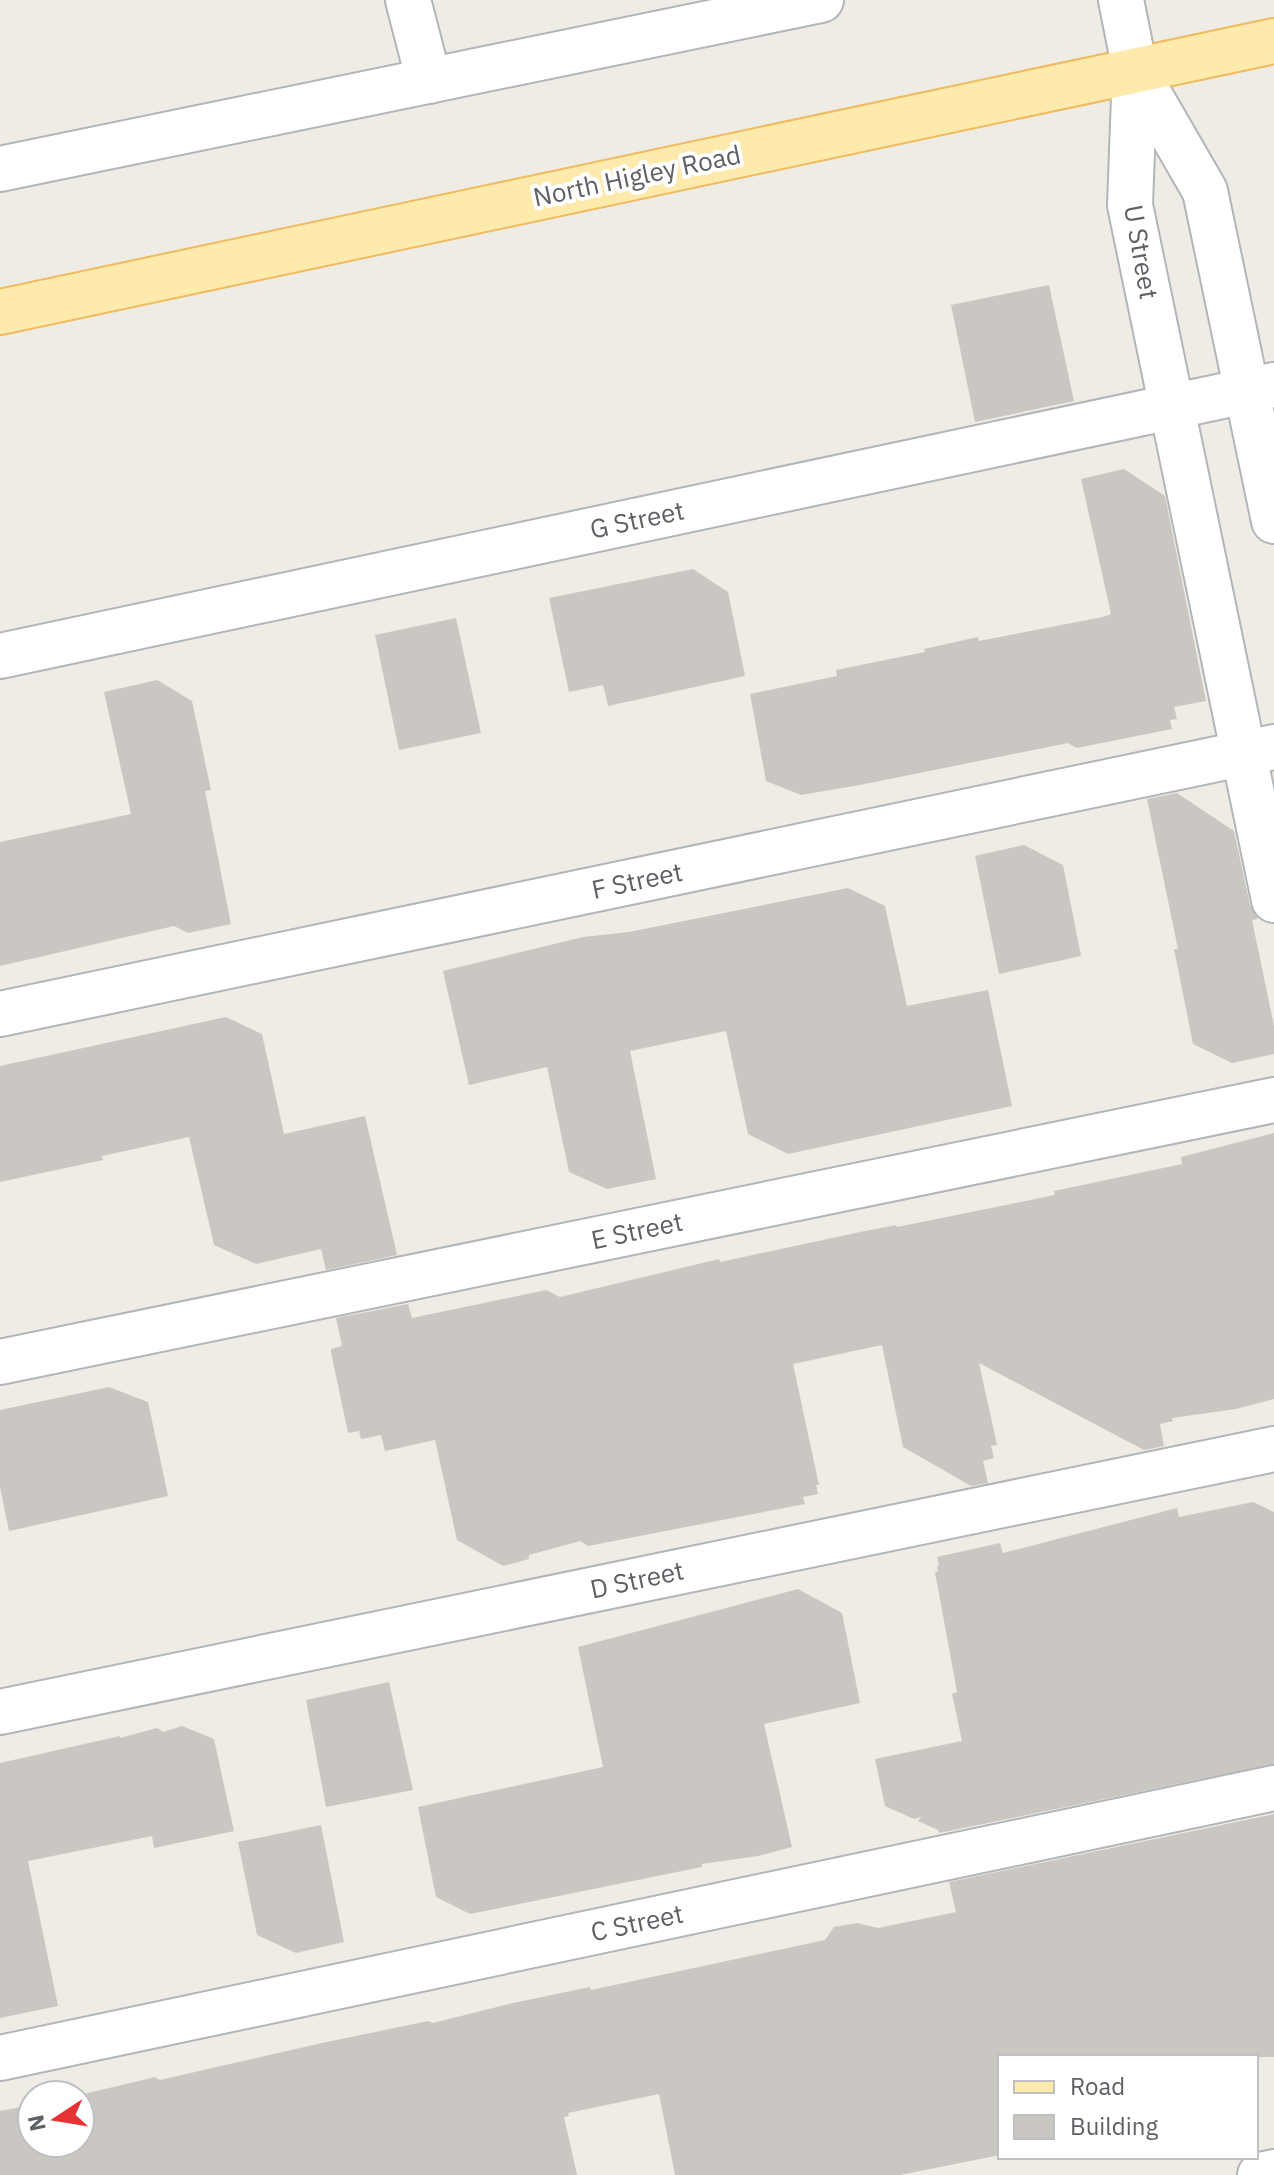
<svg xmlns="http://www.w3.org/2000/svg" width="1274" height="2175" font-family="'IBM Plex Sans',sans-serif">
	<rect width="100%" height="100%" fill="#efece5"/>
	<!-- building -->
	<g fill="#cac7c2">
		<polygon points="1049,285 1074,401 975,422 951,305"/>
		<polygon points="1124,469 1165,496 1206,701 1174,707 1177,719 1170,720 1172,729 1077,748 1068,743 860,785 801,795 766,781 750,694 837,676 836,670 925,652 924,649 978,637 979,641 1103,617 1111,614 1081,479"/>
		<polygon points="693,569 728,592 745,676 608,706 603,685 569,692 549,598"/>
		<polygon points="456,618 481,733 399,750 375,635"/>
		<polygon points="157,680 192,701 211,790 205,791 231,924 188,933 174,926 0,966 0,842 131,814 104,692"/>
		<polygon points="1177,793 1234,831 1250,905 1258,919 1252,920 1274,1026 1274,1054 1232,1063 1193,1044 1174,949 1178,949 1147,799"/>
		<polygon points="1024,845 1063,865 1081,956 999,974 975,856"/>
		<polygon points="848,888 885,906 907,1006 988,990 1012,1106 788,1154 748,1134 726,1031 630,1051 656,1179 607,1189 569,1172 547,1067 469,1085 443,971 583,937 629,932"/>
		<polygon points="226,1017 262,1034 284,1134 365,1116 397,1255 326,1270 321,1249 256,1264 214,1245 189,1137 102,1156 103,1160 0,1182 0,1066"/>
		<polygon points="1274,1133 1274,1399 1236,1409 1172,1418 1173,1421 1160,1424 1164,1446 1144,1450 979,1363 997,1445 991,1446 994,1458 983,1461 988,1483 971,1486 903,1447 882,1345 793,1364 819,1485 816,1485 818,1494 803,1497 805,1504 588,1546 580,1541 529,1555 529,1559 503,1566 457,1540 435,1440 385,1451 381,1435 361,1439 359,1431 348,1433 331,1352 331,1349 342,1346 336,1318 408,1304 412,1318 546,1290 560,1297 719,1259 720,1262 865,1231 896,1225 897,1227 1055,1195 1054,1191 1182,1164 1181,1157"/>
		<polygon points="109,1387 148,1402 168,1496 9,1531 0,1487 0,1410"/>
		<polygon points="1253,1502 1274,1512 1274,1764 939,1833 938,1830 918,1821 921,1817 914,1819 885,1806 875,1759 962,1741 952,1694 957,1692 935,1572 938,1571 937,1566 939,1566 937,1557 1000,1543 1003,1553 1177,1508 1179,1517"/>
		<polygon points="798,1589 842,1613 860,1703 764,1724 792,1847 758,1856 702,1864 702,1867 470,1914 436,1897 418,1807 603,1767 578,1647"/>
		<polygon points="389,1682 413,1790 326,1807 306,1700"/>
		<polygon points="182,1726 214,1739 234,1831 154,1848 152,1836 28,1861 58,2006 0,2018 0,1763 120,1736 120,1738 157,1728 163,1732"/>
		<polygon points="1274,1814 1274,2057 1000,2057 1000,2155 900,2175 675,2175 659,2094 568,2113 569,2116 564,2117 577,2175 0,2175 0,2111 32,2105 32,2143 80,2143 80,2095 155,2077 160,2080 322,2043 428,2021 433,2023 513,2003 590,1987 591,1990 825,1940 834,1927 857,1923 878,1928 956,1912 949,1882"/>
		<polygon points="321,1825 344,1942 296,1953 257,1935 238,1842"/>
	</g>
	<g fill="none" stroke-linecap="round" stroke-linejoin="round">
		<!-- minor casing -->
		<g stroke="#b2b6ba" stroke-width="48">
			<g id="minor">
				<polyline points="408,0 429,81"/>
				<polyline points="1121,0 1135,70 1130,205 1274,900"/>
				<polyline points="1135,70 1205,191 1274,521"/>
				<polyline points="0,169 821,0"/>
				<polyline points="0,656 1274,385"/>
				<polyline points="0,1014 1274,747"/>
				<polyline points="0,1362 1274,1100"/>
				<polyline points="0,1712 1274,1449"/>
				<polyline points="0,2058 1274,1788"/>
				<polyline points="1260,2175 1274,2172"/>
			</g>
		</g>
		<!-- major casing -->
		<g stroke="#efbb5e" stroke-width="48">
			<polyline id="major" points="0,312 1274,41"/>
		</g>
		<!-- minor -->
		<use href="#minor" stroke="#fff" stroke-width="44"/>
		<!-- major -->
		<use href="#major" stroke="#feeaac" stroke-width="44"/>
	</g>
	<g text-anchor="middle" stroke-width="8" stroke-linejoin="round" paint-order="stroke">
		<!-- street labels -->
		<g font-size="26" fill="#5d6165" stroke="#fff">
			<text transform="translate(637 176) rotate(-12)" y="9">North Higley Road</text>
			<text transform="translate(1141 252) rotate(80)" y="9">U Street</text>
			<text transform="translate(637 520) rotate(-12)" y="9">G Street</text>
			<text transform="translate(637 881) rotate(-12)" y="9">F Street</text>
			<text transform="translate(637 1231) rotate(-12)" y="9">E Street</text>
			<text transform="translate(637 1580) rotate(-12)" y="9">D Street</text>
			<text transform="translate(637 1923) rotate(-12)" y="9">C Street</text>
		</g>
	</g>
	<!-- legend -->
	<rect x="998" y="2055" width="260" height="104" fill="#ffffff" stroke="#bec0c1" stroke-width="2"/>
	<rect x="1014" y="2081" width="40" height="12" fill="#feeaac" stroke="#bec0c1" stroke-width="2"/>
	<text x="1070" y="2095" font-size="24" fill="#5d6165">Road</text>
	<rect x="1014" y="2115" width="40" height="24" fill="#cac7c2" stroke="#bec0c1" stroke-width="2"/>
	<text x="1070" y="2135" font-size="24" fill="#5d6165">Building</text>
	<!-- north arrow -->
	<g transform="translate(56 2119) rotate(258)"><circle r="38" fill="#ffffff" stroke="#bec0c1" stroke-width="2"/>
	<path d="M0-6L14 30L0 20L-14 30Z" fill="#e63434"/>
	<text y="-12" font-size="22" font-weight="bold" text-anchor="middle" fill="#5d6165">N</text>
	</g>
</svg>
